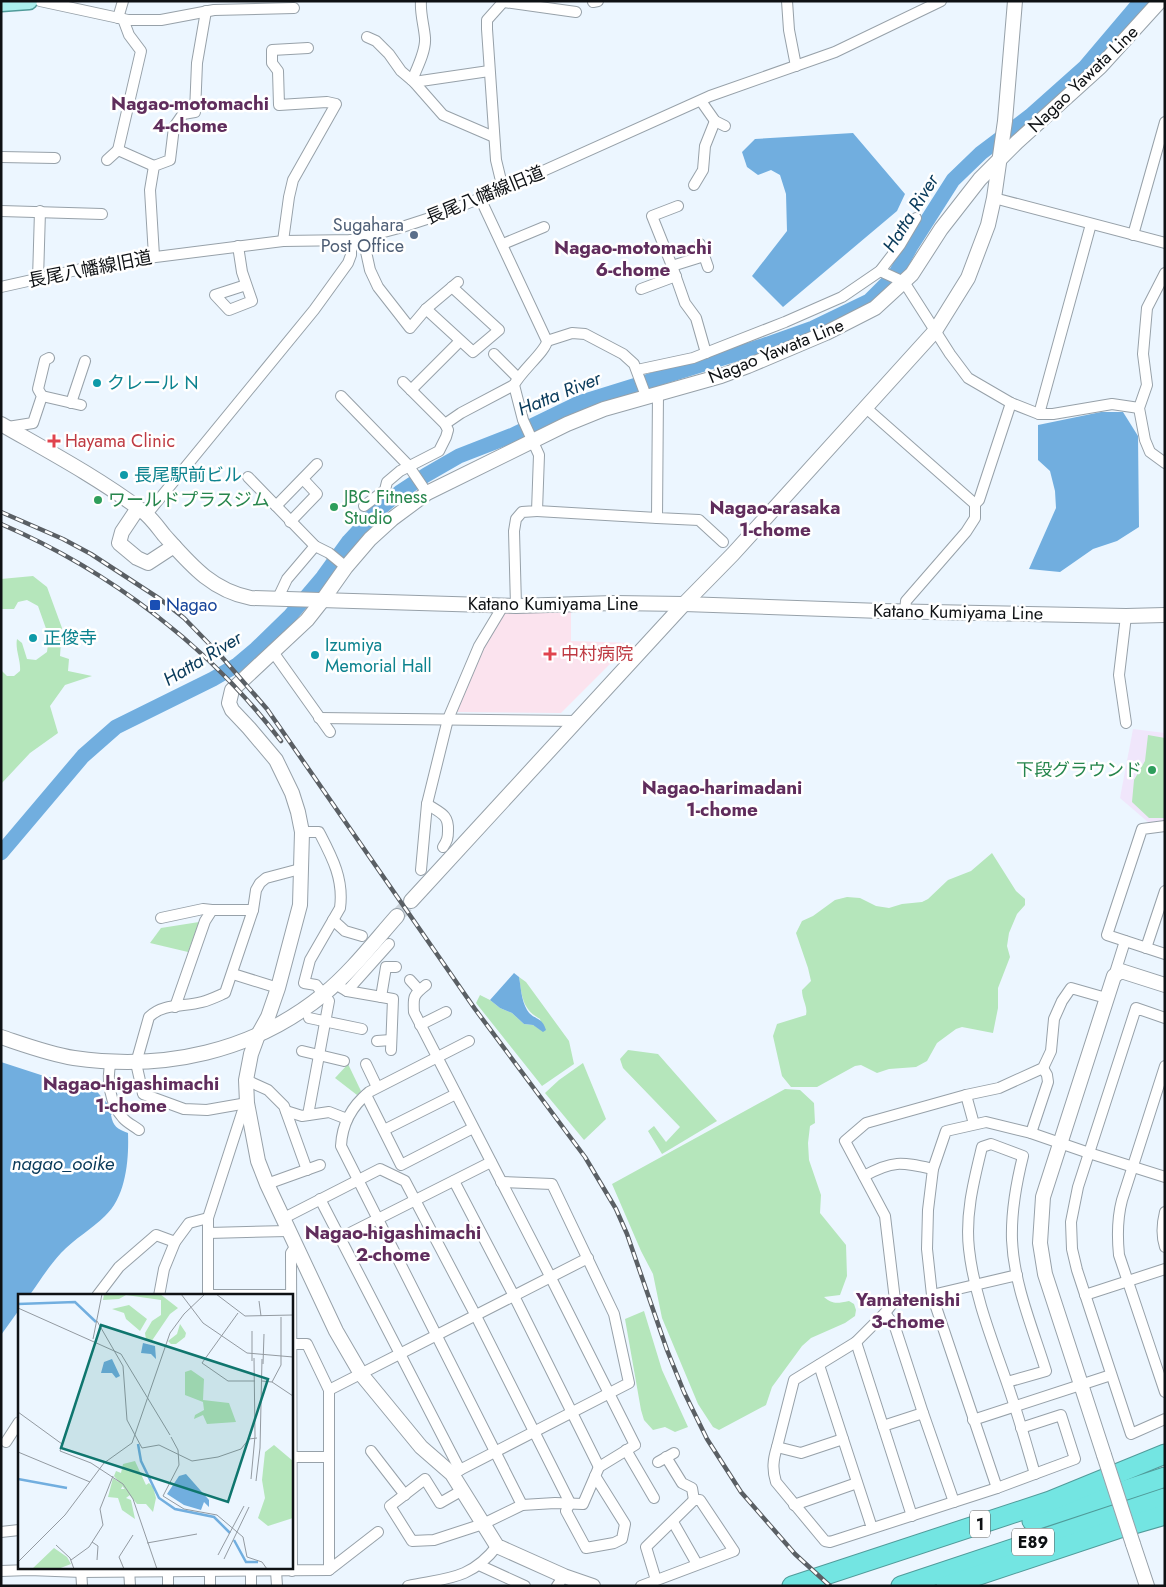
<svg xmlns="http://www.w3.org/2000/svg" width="1166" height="1587" font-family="Jost,'Noto Sans JP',sans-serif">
	<rect width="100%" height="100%" fill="#ecf6ff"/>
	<!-- education -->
	<polygon fill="#f0e6fb" points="1133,729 1165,733 1165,823 1148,822 1120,798"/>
	<!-- medical -->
	<polygon fill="#fbe3ee" points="506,610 571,611 571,641 631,643 561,713 457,712 482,645"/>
	<!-- green -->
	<g fill="#b5e6bb">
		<path d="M33 576 47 587 62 628 60 656 69 659 68 671 92 676 65 685 50 706 58 733 30 753 1 784V670L7 676H14L20 671C21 660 15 650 17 639L22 643 27 659 36 660 47 652 49 637 38 606 27 600 18 602 14 609H1V579Z"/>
		<polygon points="1148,735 1165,738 1165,818 1149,818 1132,802 1134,780 1145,761"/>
		<path d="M992 853 1016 891 1025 899V905L1017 914 1009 933 1007 946 1010 957 998 988V1008L993 1033 962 1027 956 1029 937 1043 927 1061 916 1067 889 1069 877 1073 861 1065 855 1066 817 1087H791L782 1076 773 1036 777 1024 806 1015C808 1006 802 1000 802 990L811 981 808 968 796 933 802 921 813 916 835 900 847 897 860 898 876 906 889 908 902 904 922 902 928 899 948 880 971 871Z"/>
		<polygon points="199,922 188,952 150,943 161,928"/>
		<path d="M519 977 526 982 569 1041 574 1064 542 1086 476 1003 480 995 490 1000 500 1008 512 1013 524 1024 533 1025 543 1031 540 1019C522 1009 522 996 519 977Z"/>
		<polygon points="628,1050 658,1054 717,1121 662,1154 648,1131 654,1126 666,1142 680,1127 623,1068 620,1059"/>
		<polygon points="583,1063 606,1119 584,1140 545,1093 559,1080"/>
		<polygon points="348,1064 361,1091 357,1095 335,1078"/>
		<path d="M785 1089 800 1090 814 1103 815 1123 810 1126 808 1143 809 1160 821 1195 820 1213 846 1245 847 1276 840 1295 824 1297C833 1305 838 1303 849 1301L854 1304 856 1310 855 1316 845 1323 811 1338 802 1346 772 1387 766 1405 719 1430 713 1427 698 1404 662 1318 653 1274 641 1251 612 1184Z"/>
		<polygon points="644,1311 662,1370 688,1427 675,1432 665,1427 653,1430 644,1420 641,1410 625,1319"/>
	</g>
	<!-- water -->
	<g fill="#71aedf">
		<polygon points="853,133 905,194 897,211 783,307 752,276 787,231 786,194 780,175 771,170 758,175 747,167 742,152 755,139"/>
		<polygon points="1101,412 1123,412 1138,436 1139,527 1117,541 1093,549 1060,572 1029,569 1056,508 1055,491 1050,471 1038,460 1038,425"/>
		<path d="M514 973 519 977C521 987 521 1000 527 1010 533 1020 542 1016 546 1030L543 1032 533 1025 524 1024 512 1013 500 1008 490 1000Z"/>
		<path d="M1 1062 44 1076 92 1086 114 1111 111 1115C113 1126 117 1129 128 1133 129 1160 126 1197 105 1216 92 1229 74 1239 61 1253 49 1266 39 1282 29 1296H19V1310L1 1335Z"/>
	</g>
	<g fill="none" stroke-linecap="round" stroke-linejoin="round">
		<!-- river -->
		<polyline stroke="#71aedf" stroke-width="15" points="1,853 83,756 116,727 213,679 237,665 256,649 289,617 323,577 349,541 377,511 400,492 426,475 459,456 513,435 579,403 768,344 813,328 869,301 895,275 911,246 953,180 981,153 1030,116 1085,67 1141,1"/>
		<!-- secondary-tunnel -->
		<polyline stroke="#cbd4dc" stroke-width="14" stroke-dasharray="14 7" stroke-linecap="butt" points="397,916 411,901"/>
		<!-- street casing -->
		<g stroke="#97a1a9" stroke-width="12">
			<g id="street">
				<polyline points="40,1 128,20 161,20 214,10 294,8"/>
				<polyline points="787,1 789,30 796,66"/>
				<polyline points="504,2 576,12"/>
				<polyline points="593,2 598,1"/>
				<polyline points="118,18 123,1"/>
				<polyline points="123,19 129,35 141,51 118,150 154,166"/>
				<polyline points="367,37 376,41 389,54 401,71 414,82 443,115 494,137"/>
				<path d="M412 80C417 68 426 51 425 38 424 25 420 14 421 1"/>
				<polyline points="414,82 489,71"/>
				<polyline points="701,101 715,121 725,126"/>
				<polyline points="1,157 55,158"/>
				<polyline points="107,160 118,150"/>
				<polyline points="694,185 703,170 705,146 715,121"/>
				<polyline points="503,189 496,160 487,29 487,20 504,1"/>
				<path d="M480 198 547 341C546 351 521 371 514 385L523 420 539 455 537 511 522 512 516 519 514 531 516 606"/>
				<polyline points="994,198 1165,243"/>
				<polyline points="678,206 652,216 672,266 685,303 696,318 706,353"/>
				<polyline points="1,211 102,214"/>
				<polyline points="1133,235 1165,122"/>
				<polyline points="363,238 370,270 378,287 410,328 426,309 458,282"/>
				<polyline points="283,241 289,197 293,180 336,104 327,102 279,105 278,71 272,63 272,50 308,48"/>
				<polyline points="503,244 544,227"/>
				<polyline points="700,244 708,267"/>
				<polyline points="238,246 242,272 252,301 229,310 215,295 246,285"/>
				<polyline points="154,256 150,190 154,166 170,160 174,127 183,114 195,112 197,63 206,11"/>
				<polyline points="672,266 704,256"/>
				<polyline points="880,271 904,282 950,354 968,378 1011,403 1039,414 1053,414 1112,404 1139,408"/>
				<polyline points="1165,273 1147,308 1143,354 1147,385 1139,408 1145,440 1150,452 1165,463"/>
				<polyline points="38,279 40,211"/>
				<polyline points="1,287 108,263 283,241 354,240 399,228 436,216 503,189 710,96 835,52 941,1"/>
				<polyline points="641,289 676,276"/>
				<polyline points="426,309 473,352 499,330 452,287"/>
				<polyline points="547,341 572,333 585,334 623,354 634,364 646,396"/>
				<polyline points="494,354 518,378"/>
				<polyline points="637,370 693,358 785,322 842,297 880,271 900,245 916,218"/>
				<polyline points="411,390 460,341"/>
				<polyline points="658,393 657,518 699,520 723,542"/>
				<polyline points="42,396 81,405"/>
				<polyline points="341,396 408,465 427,493"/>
				<polyline points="71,403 85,361"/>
				<polyline points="865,407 975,504"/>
				<polyline points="1039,414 1091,224"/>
				<polyline points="445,424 461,413 514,385"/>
				<polyline points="8,427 33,423 42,396 38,389 45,360 49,358"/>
				<polyline points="248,477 315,546 329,553 346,567"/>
				<polyline points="276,506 317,464"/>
				<polyline points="364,506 385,490 387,482 400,471 439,451 446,437 448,430 445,424 403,382"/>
				<polyline points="537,511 657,518"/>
				<polyline points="147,514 314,310 348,263 351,255 351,240"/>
				<polyline points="290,522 317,494 303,479"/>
				<polyline points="277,600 287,579 315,546"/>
				<polyline points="905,611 906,601 966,532 975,518 975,504 979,500 1011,403"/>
				<polyline points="1126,616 1119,675 1126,723"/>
				<polyline points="273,652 330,732"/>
				<polyline points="319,718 577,721"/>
				<path d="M427 804C440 813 449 814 448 831 448 838 447 841 443 847"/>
				<polyline points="1165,826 1142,829 1107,935 1165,954"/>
				<path d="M302 832H319C332 857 344 879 340 908L310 960 304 983 316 985 329 1001 308 1115"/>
				<polyline points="421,870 427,804 448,719 479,646 503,606"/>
				<polyline points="161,918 203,909 212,910"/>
				<polyline points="333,920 345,931 362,936"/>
				<polyline points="1146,948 1165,891"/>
				<polyline points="233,974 278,988"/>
				<polyline points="1114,976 1125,941"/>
				<polyline points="410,980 419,990"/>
				<polyline points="335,984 347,991 393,999 391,1050"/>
				<path d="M426 985C413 995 413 997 414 1012L551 1278 635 1445 599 1467 583 1504 555 1503 522 1505 483 1524 434 1540 412 1541 390 1506 425 1479 440 1503 461 1491"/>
				<polyline points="347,991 389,944"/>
				<polyline points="381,997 386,967 396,967"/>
				<polyline points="175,1007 205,921 212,910 253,910"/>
				<polyline points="309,1018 362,1029"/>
				<polyline points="1165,1018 1136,1008 1078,1187 1071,1222 1072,1249 1077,1270 1131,1434 1165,1419"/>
				<polyline points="420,1025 446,1012"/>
				<polyline points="377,1041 391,1040"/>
				<path d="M469 1041 369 1092C352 1106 342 1124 341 1146L522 1505"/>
				<polyline points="302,1051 344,1061"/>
				<path d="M111 1062C106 1079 110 1104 123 1118 127 1123 134 1126 139 1130"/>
				<polyline points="366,1064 377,1087"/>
				<path d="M1165 1066 1122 1200C1117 1219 1117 1235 1119 1255L1165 1392"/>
				<polyline points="246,1080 268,1090 284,1106 307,1170"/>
				<polyline points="366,1095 401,1165 473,1128"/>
				<polyline points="966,1095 974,1124"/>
				<path d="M247 1103 207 1110 184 1109 143 1094 136 1063 149 1017C163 1003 184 1007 202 1002 210 1000 218 996 225 993L253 910 256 890 260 883 266 878 300 869"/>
				<polyline points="286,1111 302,1116 329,1112 347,1119"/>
				<polyline points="384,1130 456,1094"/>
				<polyline points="1031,1133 1048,1082 1047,1075 1043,1068"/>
				<path d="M864 1176C893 1160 901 1162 933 1169"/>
				<polyline points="454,1181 514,1296 599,1467"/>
				<polyline points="267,1184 320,1165"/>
				<polyline points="320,1199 460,1470"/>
				<path d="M1165 1212C1162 1224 1161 1235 1165 1247"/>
				<polyline points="282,1219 380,1169 405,1181 476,1316 570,1503 566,1511 586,1548 614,1543 622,1539 625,1524 595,1476"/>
				<polyline points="208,1233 288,1231"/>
				<polyline points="340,1238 491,1162"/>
				<polyline points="208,1295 291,1295"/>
				<polyline points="932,1295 1017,1275"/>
				<polyline points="1085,1295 1165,1269"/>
				<polyline points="97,1296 119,1267 156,1235 175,1242"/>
				<polyline points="159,1296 164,1269 175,1242 189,1223 208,1218"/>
				<polyline points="208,1296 208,1218 242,1113 247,1103"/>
				<polyline points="885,1313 895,1327 923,1413"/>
				<polyline points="856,1342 883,1426"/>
				<polyline points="291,1344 307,1344 329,1390 329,1570"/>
				<polyline points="819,1365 843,1439"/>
				<path d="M1007 1382 1046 1371C1033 1329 1014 1285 1012 1240 1011 1211 1016 1184 1023 1156L991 1144 982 1147C974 1180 965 1214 969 1249 974 1294 991 1337 1006 1380 1017 1411 1026 1443 1035 1474"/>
				<polyline points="329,1390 588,1258"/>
				<polyline points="973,1420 1111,1375"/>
				<polyline points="6,1442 19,1422"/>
				<polyline points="777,1447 794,1380 856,1342 885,1313 895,1300 885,1216 845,1141 866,1123 966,1095 999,1088 1043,1068 1051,1051 1054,1019 1062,1001 1071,988 1106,998"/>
				<polyline points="626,1450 654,1498"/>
				<polyline points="371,1451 405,1495"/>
				<polyline points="291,1457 329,1457"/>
				<polyline points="666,1457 682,1483 692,1488 694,1500"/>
				<polyline points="658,1462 674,1453"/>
				<polyline points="452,1474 629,1383 614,1314 552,1184 501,1182"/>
				<polyline points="997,1488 932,1295 927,1249 928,1210 933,1169 946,1131 986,1122 1031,1133 1089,1153 1165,1177"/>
				<polyline points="794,1505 857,1483"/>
				<polyline points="912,1516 883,1426 923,1413 954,1502"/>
				<polyline points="673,1522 697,1564"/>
				<path d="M872 1528 843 1439 801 1453 777 1447C773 1460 772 1469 776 1482L825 1541 830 1542 997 1488 1075 1459 1061 1415 1021 1428"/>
				<polyline points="1,1532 19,1530"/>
				<polyline points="479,1565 525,1586"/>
				<polyline points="81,1568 82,1586"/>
				<polyline points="129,1568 130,1586"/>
				<polyline points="168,1568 168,1586"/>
				<polyline points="210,1568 210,1586"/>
				<polyline points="251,1568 251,1586"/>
				<polyline points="1,1571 29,1570 82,1572 329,1570 378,1532"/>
				<polyline points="276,1571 277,1586"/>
				<polyline points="292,1571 291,1253 295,1247"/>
				<path d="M408 1586C446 1578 471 1580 497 1546"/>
				<polyline points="557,1586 564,1576"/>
				<polyline points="641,1586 734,1551 700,1500 694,1500 646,1547 656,1580"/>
			</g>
		</g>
		<!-- secondary casing -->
		<g stroke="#97a1a9" stroke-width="16">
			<g id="secondary">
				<path d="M1 424C48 451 97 477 141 510 150 516 157 526 164 535 190 564 211 590 251 598L516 606 614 603 684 604 881 611 1126 616 1165 615"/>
				<polyline points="138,508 122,532 119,543 137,558 148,563 174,546"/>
				<polyline points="411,901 684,604 733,554 935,331 968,278 988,225 994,198 1005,121 1015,1"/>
				<path d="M1 1037C25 1045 49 1054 74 1058 164 1071 253 1052 324 994 351 972 374 942 397 916"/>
				<polyline points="1104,1455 1045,1274 1040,1243 1043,1197 1114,976 1121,971 1165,985"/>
				<polyline points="1133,1544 1147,1586"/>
				<polyline points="593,1586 564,1576 497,1546 452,1474 421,1447 361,1374 336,1331 267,1184 258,1161 247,1103 246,1080 251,1054 258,1035 268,1017 278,988 300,905 302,832 298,812 292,793 276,760 249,728 232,710 229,703 232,690 307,620 322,601 346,567 370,539 392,519 427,493 567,424 604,409 721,376 748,366 826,333 875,308 912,274 941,229 980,179 1017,142 1100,67 1160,1"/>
			</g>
		</g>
		<!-- primary casing -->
		<g stroke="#509b9a" stroke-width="19">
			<polyline id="primary" points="1,3 29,1"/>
		</g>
		<!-- highway casing -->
		<g stroke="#509b9a" stroke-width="21">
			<g id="highway">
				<polyline points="1032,1521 1165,1477"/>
				<polyline points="792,1586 1050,1501 1165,1454"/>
				<polyline points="901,1586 1165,1498"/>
				<polyline points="946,1586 1117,1529 1165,1515"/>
			</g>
		</g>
		<!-- street -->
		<use href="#street" stroke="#fff" stroke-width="10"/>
		<!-- secondary -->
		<use href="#secondary" stroke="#fff" stroke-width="14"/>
		<!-- primary -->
		<use href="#primary" stroke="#abefee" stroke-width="16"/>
		<!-- highway -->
		<use href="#highway" stroke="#73e5e2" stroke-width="19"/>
		<!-- rail casing -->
		<g stroke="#5a5f64" stroke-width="4.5">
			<g id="rail">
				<polyline points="1,512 63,539 91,554 160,599 184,618 221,656 267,709 475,1009 585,1157 616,1209 627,1234 667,1350 684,1392 707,1439 741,1492 795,1554 830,1586"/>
				<path d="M1 524C110 571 209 646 281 741"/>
			</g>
		</g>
		<!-- rail -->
		<use href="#rail" stroke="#fff" stroke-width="2.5" stroke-dasharray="8" stroke-linecap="butt"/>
		<!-- secondary-bridge casing -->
		<g stroke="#97a1a9" stroke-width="16" stroke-linecap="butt">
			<polyline id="secondary-bridge" points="1104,1455 1133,1544"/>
		</g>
		<!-- secondary-bridge -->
		<use href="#secondary-bridge" stroke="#fff" stroke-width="14"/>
	</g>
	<!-- markers -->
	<circle fill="#5c6f8a" stroke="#fff" stroke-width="2" cx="414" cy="235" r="5"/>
	<g fill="#0f9aa8" stroke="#fff" stroke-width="2">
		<circle cx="97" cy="383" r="5"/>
		<circle cx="124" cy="475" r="5"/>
		<circle cx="33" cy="638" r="5"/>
		<circle cx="315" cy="655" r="5"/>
	</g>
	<g fill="#e0444e" stroke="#fff" stroke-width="2">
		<path d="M51.5 433.5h5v5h5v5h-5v5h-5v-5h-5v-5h5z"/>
		<path d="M547.5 646.5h5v5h5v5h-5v5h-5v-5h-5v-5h5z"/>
	</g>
	<g fill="#2e9e5b" stroke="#fff" stroke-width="2">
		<circle cx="98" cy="500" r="5"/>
		<circle cx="334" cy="507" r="5"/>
		<circle cx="1152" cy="770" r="5"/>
	</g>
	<rect fill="#1a4fb4" stroke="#fff" stroke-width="2" x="149" y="599" width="12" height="12" rx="2.5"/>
	<g text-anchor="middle" stroke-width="5" stroke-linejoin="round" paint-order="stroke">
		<!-- shield labels -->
		<g fill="#fff" stroke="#56585a" stroke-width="1">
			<rect x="970" y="1510.5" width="20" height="27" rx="4"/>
			<rect x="1012" y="1528.5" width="42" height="27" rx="4"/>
		</g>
		<g font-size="16" font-weight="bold" fill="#0e1114">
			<text x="980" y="1530">1</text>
			<text x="1033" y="1548">E89</text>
		</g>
		<!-- street labels -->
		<g font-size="18" fill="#0e1114" stroke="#fff">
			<text transform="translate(1083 79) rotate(-44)" y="6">Nagao Yawata Line</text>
			<text transform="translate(485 195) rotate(-22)" y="6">長尾八幡線旧道</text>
			<text transform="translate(90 269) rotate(-11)" y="6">長尾八幡線旧道</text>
			<text transform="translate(776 351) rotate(-22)" y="6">Nagao Yawata Line</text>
			<text x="553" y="610">Katano Kumiyama Line</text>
			<text transform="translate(958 612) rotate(1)" y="6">Katano Kumiyama Line</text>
		</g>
		<!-- service labels -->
		<g font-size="18" fill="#4e5e75" stroke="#fff" text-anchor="end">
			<text x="404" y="231">Sugahara<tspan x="404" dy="21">Post Office</tspan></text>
		</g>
		<!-- culture labels -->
		<g font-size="18" fill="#0d838f" stroke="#fff" text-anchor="start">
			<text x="107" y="389">クレール N</text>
			<text x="134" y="481">長尾駅前ビル</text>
			<text x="43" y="644">正俊寺</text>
			<text x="325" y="651">Izumiya<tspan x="325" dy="21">Memorial Hall</tspan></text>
		</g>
		<!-- health labels -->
		<g font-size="18" fill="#be3a42" stroke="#fff" text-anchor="start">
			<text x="65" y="447">Hayama Clinic</text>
			<text x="561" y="660">中村病院</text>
		</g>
		<!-- leisure labels -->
		<g font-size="18" fill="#27864d" stroke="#fff" text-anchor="start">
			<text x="344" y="503">JBC Fitness<tspan x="344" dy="21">Studio</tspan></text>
			<text x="108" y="506">ワールドプラスジム</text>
			<text x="1142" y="776" text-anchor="end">下段グラウンド</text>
		</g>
		<!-- transit labels -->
		<g font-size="18" fill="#164399" stroke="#fff" text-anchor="start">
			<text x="166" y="611">Nagao</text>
		</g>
		<!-- neighbourhood labels -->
		<g font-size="19" font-weight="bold" fill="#602d5c" stroke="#fff">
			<text x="190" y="110">Nagao-motomachi<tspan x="190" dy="22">4-chome</tspan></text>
			<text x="633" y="254">Nagao-motomachi<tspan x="633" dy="22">6-chome</tspan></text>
			<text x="775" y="514">Nagao-arasaka<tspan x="775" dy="22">1-chome</tspan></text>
			<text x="722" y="794">Nagao-harimadani<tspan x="722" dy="22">1-chome</tspan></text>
			<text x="131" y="1090">Nagao-higashimachi<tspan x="131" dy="22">1-chome</tspan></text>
			<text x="393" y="1239">Nagao-higashimachi<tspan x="393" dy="22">2-chome</tspan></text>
			<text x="908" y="1306">Yamatenishi<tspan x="908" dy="22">3-chome</tspan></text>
		</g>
		<!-- water labels -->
		<g font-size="19" font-style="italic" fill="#093a5a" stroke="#fff">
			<text transform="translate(910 213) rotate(-58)" y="7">Hatta River</text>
			<text transform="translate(559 393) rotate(-22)" y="7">Hatta River</text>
			<text transform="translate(202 658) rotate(-31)" y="7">Hatta River</text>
			<text x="63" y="1170">nagao_ooike</text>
		</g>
	</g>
	<!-- overview -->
	<g transform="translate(18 1294)">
		<rect width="275" height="275" fill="#ecf6ff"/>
		<path d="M86 0H142L160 14 152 20 133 48 128 46 127 39 134 27 143 21V6L108 1 101 5 85 6ZM111 11 129 25 122 37 108 25 106 19 94 15ZM162 30 168 39 167 43 158 50H153L150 47 159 40ZM173 76 186 85 185 106 211 109 218 128 189 130 185 121 176 125 177 121 186 116 185 108 167 101V78ZM256 151 275 167V224L250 232 240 224 247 204 244 186 247 158ZM117 167 128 191 131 189 135 193 138 204 135 218 128 210H119L96 182 98 177 103 179 105 170ZM95 184 105 191 103 195H108L112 201 108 204 113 206 117 225 104 216 100 204 90 203ZM36 254 49 263 53 270 40 275H14Z" fill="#b5e6bb"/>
		<path d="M125 49 137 52 138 65 133 60 123 59ZM94 65 102 82 98 84 94 79H83L86 68ZM168 180 191 206V213L186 208 183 216 166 211 149 200 161 182Z" fill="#71aedf"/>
		<path fill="none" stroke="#71aedf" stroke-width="2.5" d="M0 10 57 8 78 28M120 150 123 167 141 204 157 215 196 223 212 239M0 185 49 194M216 246 228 268H240"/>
		<path fill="none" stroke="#939aa1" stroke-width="1" d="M163 0 185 29 229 59 275 63M198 0 227 22 275 21M241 7 243 22M0 14 103 60 152 141M220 19 184 69 210 87H237M79 27 105 72 109 126 117 141M234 37V67M75 45 84 0M245 70 246 40M244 87 254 88 275 102M254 88 263 71V23M0 118 44 150 42 157 73 169 105 190 115 205 139 275M117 141 124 154 141 151 174 167 200 163 223 155 231 145 239 144M153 143 160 156 161 171 145 202 166 215 199 221 225 243 229 263 244 268 249 275M0 158 72 188M233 185 237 142 236 64M238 187 242 154 244 65M74 248 80 252 79 266M129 249 179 240M38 251 52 264 56 275M200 261 226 212M206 265 231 213M53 266 71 253 85 231 82 215 95 182M0 268 47 221 86 169 114 149 152 39 166 20 187 0M106 275 101 263 115 241"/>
		<path fill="#0f766e" fill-opacity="0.15" stroke="#0f766e" stroke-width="2.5" d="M83 31 250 85 210 208 43 154Z"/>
		<rect width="275" height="275" fill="none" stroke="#0e1114" stroke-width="2.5"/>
	</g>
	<!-- border -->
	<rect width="1166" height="1587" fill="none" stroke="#0e1114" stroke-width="5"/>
</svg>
